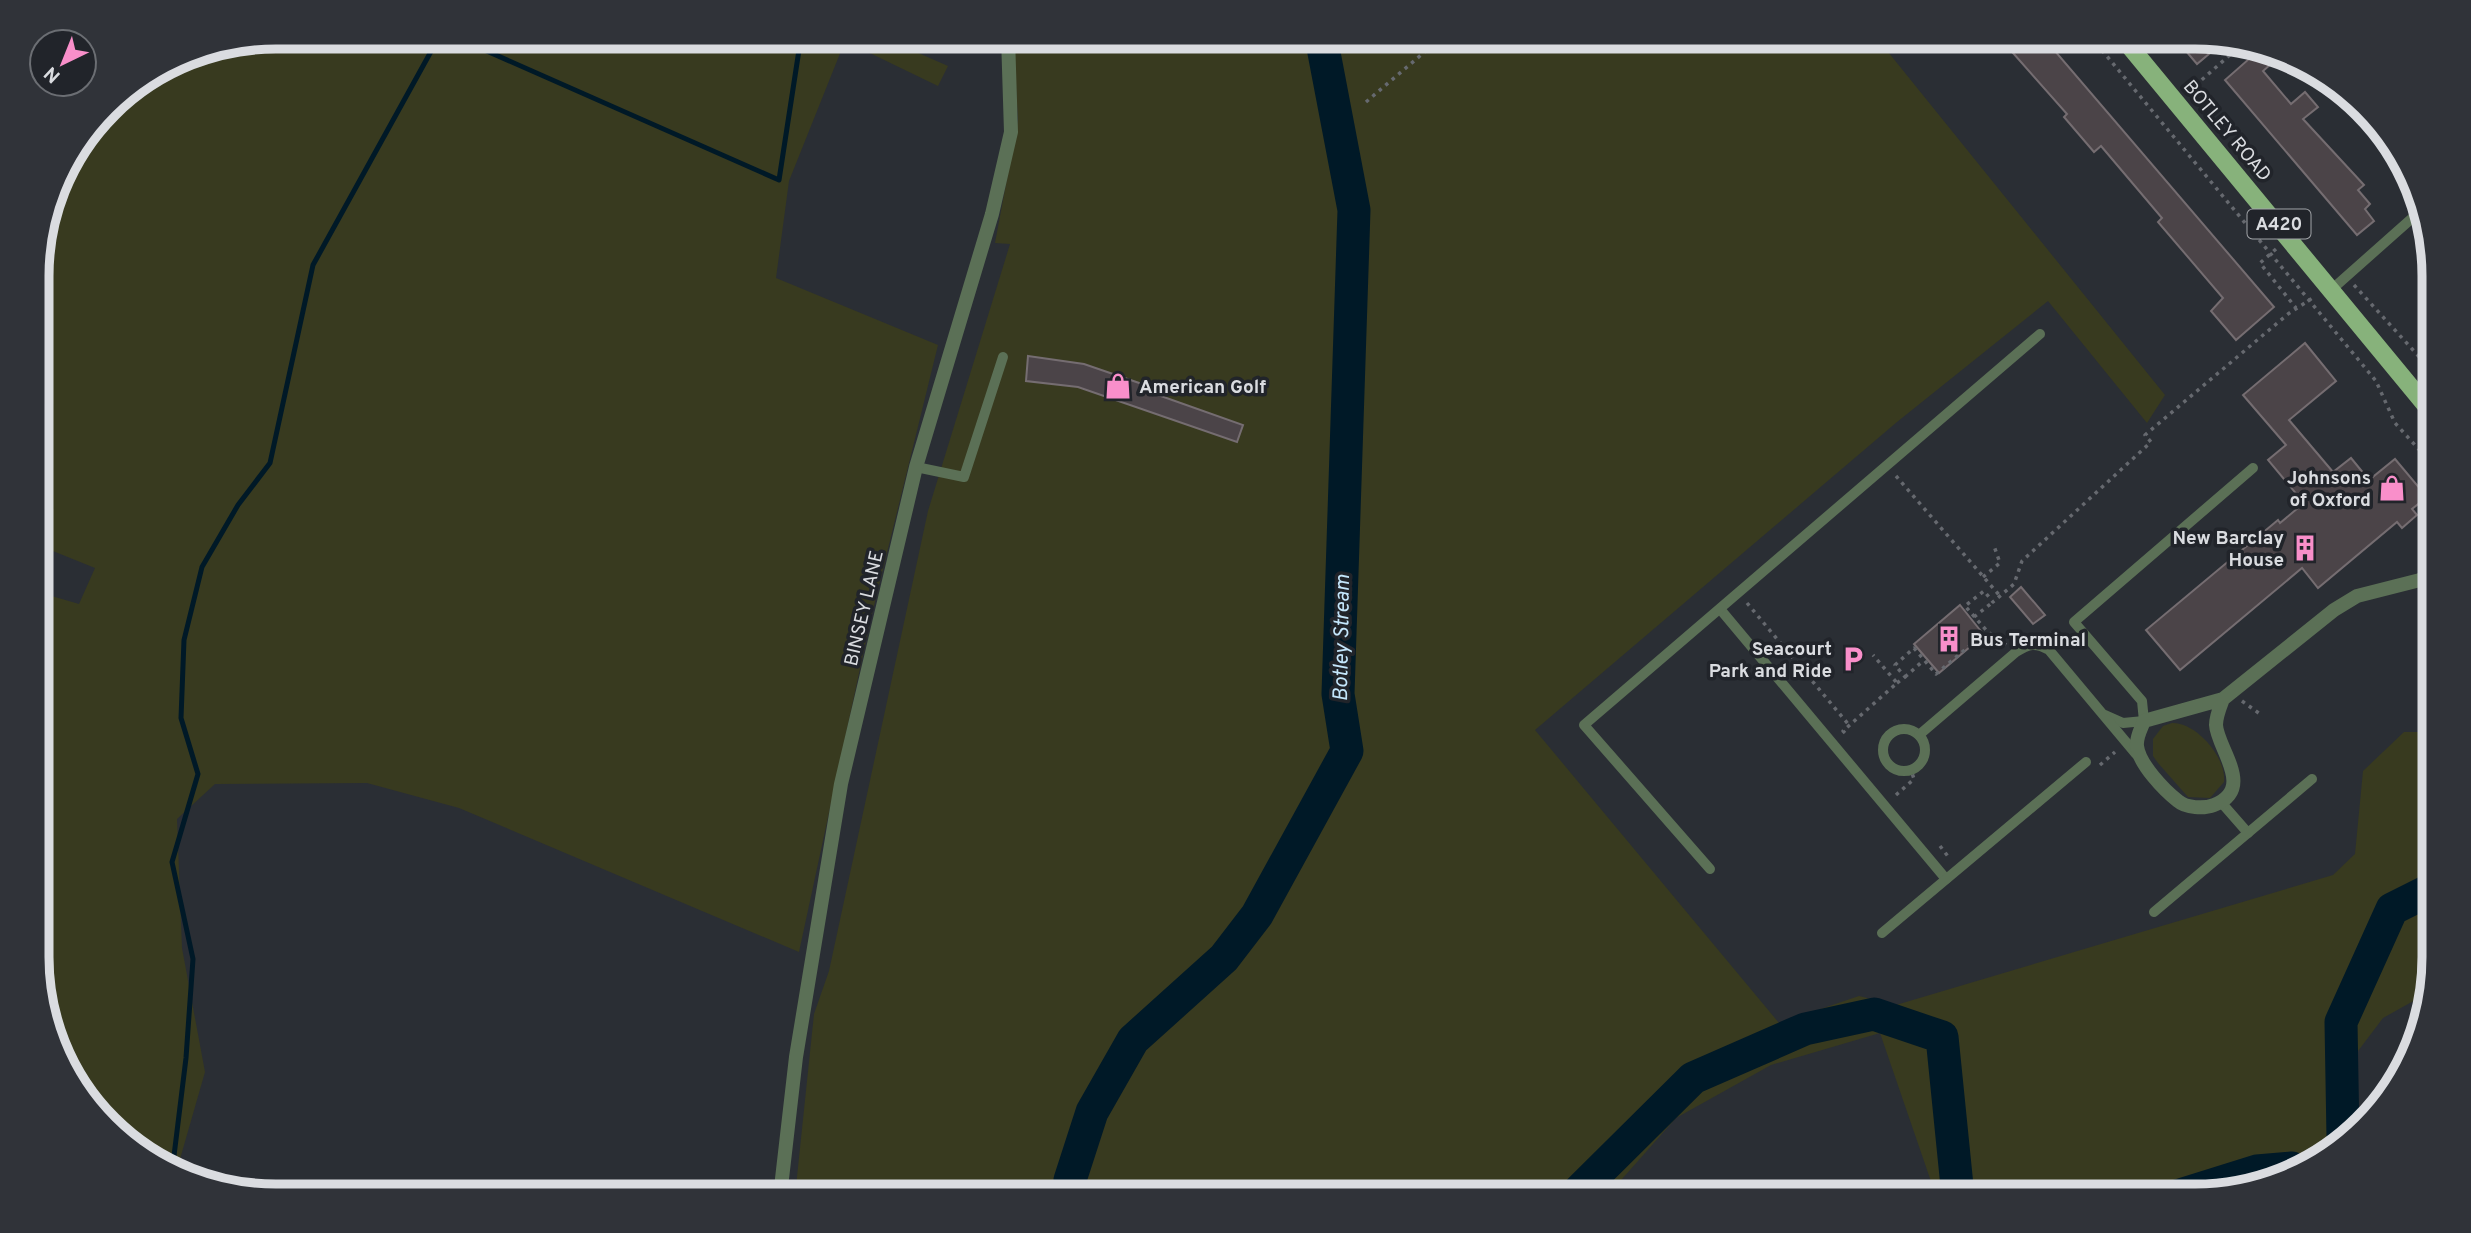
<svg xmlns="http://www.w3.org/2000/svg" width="2471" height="1233" font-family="Overpass,sans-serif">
	<rect width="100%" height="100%" fill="#2a2e34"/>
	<!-- green -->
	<g fill="#383a1f">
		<polygon points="276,37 882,37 948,66 938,86 845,41 789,181 776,278 938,345 870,622 799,952 459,808 367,783 215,784 177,819 182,948 205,1072 176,1173 86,1102 39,989 38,592 79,604 95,568 38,545 37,260 61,171 118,96 185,55"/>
		<polygon points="1013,37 1876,37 2165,395 2147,423 2048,301 1897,422 1535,730 1779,1023 1859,996 1896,1005 2333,875 2355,854 2363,771 2404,732 2434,732 2434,957 2423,1006 2417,999 2383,1018 2352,1059 2353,1127 2328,1156 2210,1196 1936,1196 1880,1033 1771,1065 1676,1118 1607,1196 795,1196 814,1014 829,971 928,511 1010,244 995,243 1018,120"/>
		<path d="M2172 723C2196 722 2227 758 2224 782L2210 798 2188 797 2158 763 2153 756V739L2163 726Z"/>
	</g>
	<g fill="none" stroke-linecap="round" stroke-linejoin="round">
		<!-- stream -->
		<g stroke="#001927" stroke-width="5">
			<polyline points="455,37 779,180 801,37"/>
			<polyline points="172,1172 186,1058 193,959 172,862 198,774 181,718 184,640 202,567 238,505 270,463 313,265 439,37"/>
		</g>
		<!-- river -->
		<g stroke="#001927" stroke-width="33">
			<polyline points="2343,1138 2341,1022 2392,909 2434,888"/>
			<polyline points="1072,1196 1070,1180 1092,1112 1133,1040 1224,958 1257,915 1347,751 1338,694 1354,210 1321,37"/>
			<polyline points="1574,1196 1693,1078 1805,1029 1874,1014 1942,1037 1958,1196"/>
			<polyline points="2177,1196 2257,1171 2292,1168"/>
		</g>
	</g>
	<!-- building -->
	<g fill="#4b4448" stroke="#756d71" stroke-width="2">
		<polygon points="2016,37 2043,37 2274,307 2236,340 2211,311 2223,298 2158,222 2162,218 2101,146 2094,152 2064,117 2067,114 2006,45"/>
		<polygon points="2174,37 2195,37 2222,43 2197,64"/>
		<polygon points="2258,51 2280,56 2263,71 2291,104 2305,92 2318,107 2303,119 2364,185 2358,190 2370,204 2365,209 2374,221 2357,235 2225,80"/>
		<polygon points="2305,343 2336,381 2289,420 2333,472 2351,458 2369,480 2395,459 2427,497 2412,509 2417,515 2402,528 2397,522 2318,588 2302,568 2180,670 2146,630 2278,520 2280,523 2304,503 2268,460 2286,445 2243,395"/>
		<polygon points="1028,356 1084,364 1145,385 1144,390 1243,425 1237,442 1078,387 1026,381"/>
		<polygon points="2021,587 2045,615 2033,624 2010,597"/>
		<polygon points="1960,605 1984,635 1939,673 1914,644"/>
	</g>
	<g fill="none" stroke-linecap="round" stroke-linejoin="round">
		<!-- path -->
		<g stroke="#66696f" stroke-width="3.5" stroke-dasharray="3.5 5" stroke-linecap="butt">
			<polyline points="2091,37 2376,381 2395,423 2433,465"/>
			<polyline points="2189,91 2239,47"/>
			<polyline points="1366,102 1442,37"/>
			<polyline points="2276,249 2260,263 2296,308"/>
			<polyline points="2354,285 2433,372"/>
			<polyline points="1896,476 2000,596"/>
			<polyline points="1983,577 2000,563 1994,546"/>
			<polyline points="1747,603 1849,725"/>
			<polyline points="1974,617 1993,602"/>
			<polyline points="2006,645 1987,631 1965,606 1984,591 1993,602 2014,584 2022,561 2151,442 2145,435 2288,314 2314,297"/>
			<polyline points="1905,677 1924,660"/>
			<polyline points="1897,683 1905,677 1895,665 1914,648 1936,674 1986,632"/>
			<polyline points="2242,701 2260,714"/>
			<polyline points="1845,733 1843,731 1897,683 1873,655"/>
			<polyline points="2100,765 2115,752"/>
			<polyline points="1896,795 1914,779 1911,770"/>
			<polyline points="1940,846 1950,859"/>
		</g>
		<!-- lane -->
		<g stroke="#5b7056" stroke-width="10">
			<polyline points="2330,291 2419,212"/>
			<polyline points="916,467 964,477 1003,357"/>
			<polyline points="1720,609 1946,879"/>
			<polyline points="2105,715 2123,723 2144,721 2142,701 2074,622 2253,468"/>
			<circle cx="1904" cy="750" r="21"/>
			<path d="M1919 735 2016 652C2029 644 2035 642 2049 650L2136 754"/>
			<polyline points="2220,801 2248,833"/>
			<polyline points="1710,869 1584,725 2040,334"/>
			<polyline points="2154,912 2312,779"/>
			<polyline points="1882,933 2086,762"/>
		</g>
		<!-- street -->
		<g stroke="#5b7056" stroke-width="14">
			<path d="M2223 699C2220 707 2216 716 2216 725 2217 748 2256 789 2214 805 2204 809 2186 808 2178 801 2164 790 2139 764 2137 746 2136 737 2141 729 2144 721L2223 699 2334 610 2357 596 2420 580 2433 572"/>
			<polyline points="780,1196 796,1057 841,784 916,467 992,214 1011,132 1008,37"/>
		</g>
		<!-- primary -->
		<polyline stroke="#87b27b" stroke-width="18" points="2122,37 2433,414"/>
	</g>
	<!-- icons -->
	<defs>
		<g id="shop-bare" transform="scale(2.1)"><path d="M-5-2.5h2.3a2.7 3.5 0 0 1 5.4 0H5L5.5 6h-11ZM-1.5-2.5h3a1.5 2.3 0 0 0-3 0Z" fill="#f98fca" stroke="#21242a" stroke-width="2.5" paint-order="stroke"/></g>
		<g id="building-bare" transform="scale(2.1)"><path d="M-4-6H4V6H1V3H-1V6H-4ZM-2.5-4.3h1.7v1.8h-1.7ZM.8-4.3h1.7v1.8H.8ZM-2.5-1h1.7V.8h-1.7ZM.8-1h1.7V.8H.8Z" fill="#f98fca" stroke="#21242a" stroke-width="2.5" paint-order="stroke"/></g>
		<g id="parking-bare" transform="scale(2.1)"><path d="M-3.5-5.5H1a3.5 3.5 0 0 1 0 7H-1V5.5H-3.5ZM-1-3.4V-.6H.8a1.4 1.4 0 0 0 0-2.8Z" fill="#f98fca" stroke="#21242a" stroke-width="2.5" paint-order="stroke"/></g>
	</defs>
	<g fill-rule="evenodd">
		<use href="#shop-bare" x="1118" y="386"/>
		<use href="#shop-bare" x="2392" y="488"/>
		<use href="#building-bare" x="2305" y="548"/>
		<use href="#building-bare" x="1949" y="639"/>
		<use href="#parking-bare" x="1853" y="659"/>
	</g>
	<g text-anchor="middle" stroke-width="7" stroke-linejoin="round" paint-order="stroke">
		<!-- shield labels -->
		<rect fill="#21242a" stroke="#a2a5a9" stroke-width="2" x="2247.5" y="209.5" width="63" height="29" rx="5"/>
		<g font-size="18" font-weight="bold" fill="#dadce0">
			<text x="2279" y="230">A420</text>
		</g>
		<!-- street labels -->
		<g font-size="19" fill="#dadce0" stroke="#21242a">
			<text transform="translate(2228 130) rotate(50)" y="7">BOTLEY ROAD</text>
			<text transform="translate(863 608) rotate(-77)" y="7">BINSEY LANE</text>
		</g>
		<!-- poi labels -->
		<g font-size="19" font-weight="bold" fill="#dadce0" stroke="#21242a" text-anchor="end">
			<text x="1139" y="393" text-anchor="start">American Golf</text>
			<text x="2371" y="484">Johnsons<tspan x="2371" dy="22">of Oxford</tspan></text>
			<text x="2284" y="544">New Barclay<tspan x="2284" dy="22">House</tspan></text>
			<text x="1970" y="646" text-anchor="start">Bus Terminal</text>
			<text x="1832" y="655">Seacourt<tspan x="1832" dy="22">Park and Ride</tspan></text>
		</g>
		<!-- water labels -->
		<g font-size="21" font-style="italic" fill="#c4e6fb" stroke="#21242a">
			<text transform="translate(1341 638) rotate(-89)" y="7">Botley Stream</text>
		</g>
	</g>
	<!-- crop -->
	<path d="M0 0H2471V1233H0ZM276 49H2195A227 227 0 0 1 2422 276V957A227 227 0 0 1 2195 1184H276A227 227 0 0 1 49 957V276A227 227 0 0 1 276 49Z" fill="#303339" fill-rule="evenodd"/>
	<path fill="none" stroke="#dadce0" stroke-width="9" d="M276 49H2195A227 227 0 0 1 2422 276V957A227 227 0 0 1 2195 1184H276A227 227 0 0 1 49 957V276A227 227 0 0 1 276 49Z"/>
	<!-- north arrow -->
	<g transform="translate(63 63) rotate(223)"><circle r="33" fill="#21242a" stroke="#6b6e73" stroke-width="2"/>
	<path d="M0-5L12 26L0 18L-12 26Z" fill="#f98fca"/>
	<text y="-10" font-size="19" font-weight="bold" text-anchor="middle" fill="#dadce0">N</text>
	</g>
</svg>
